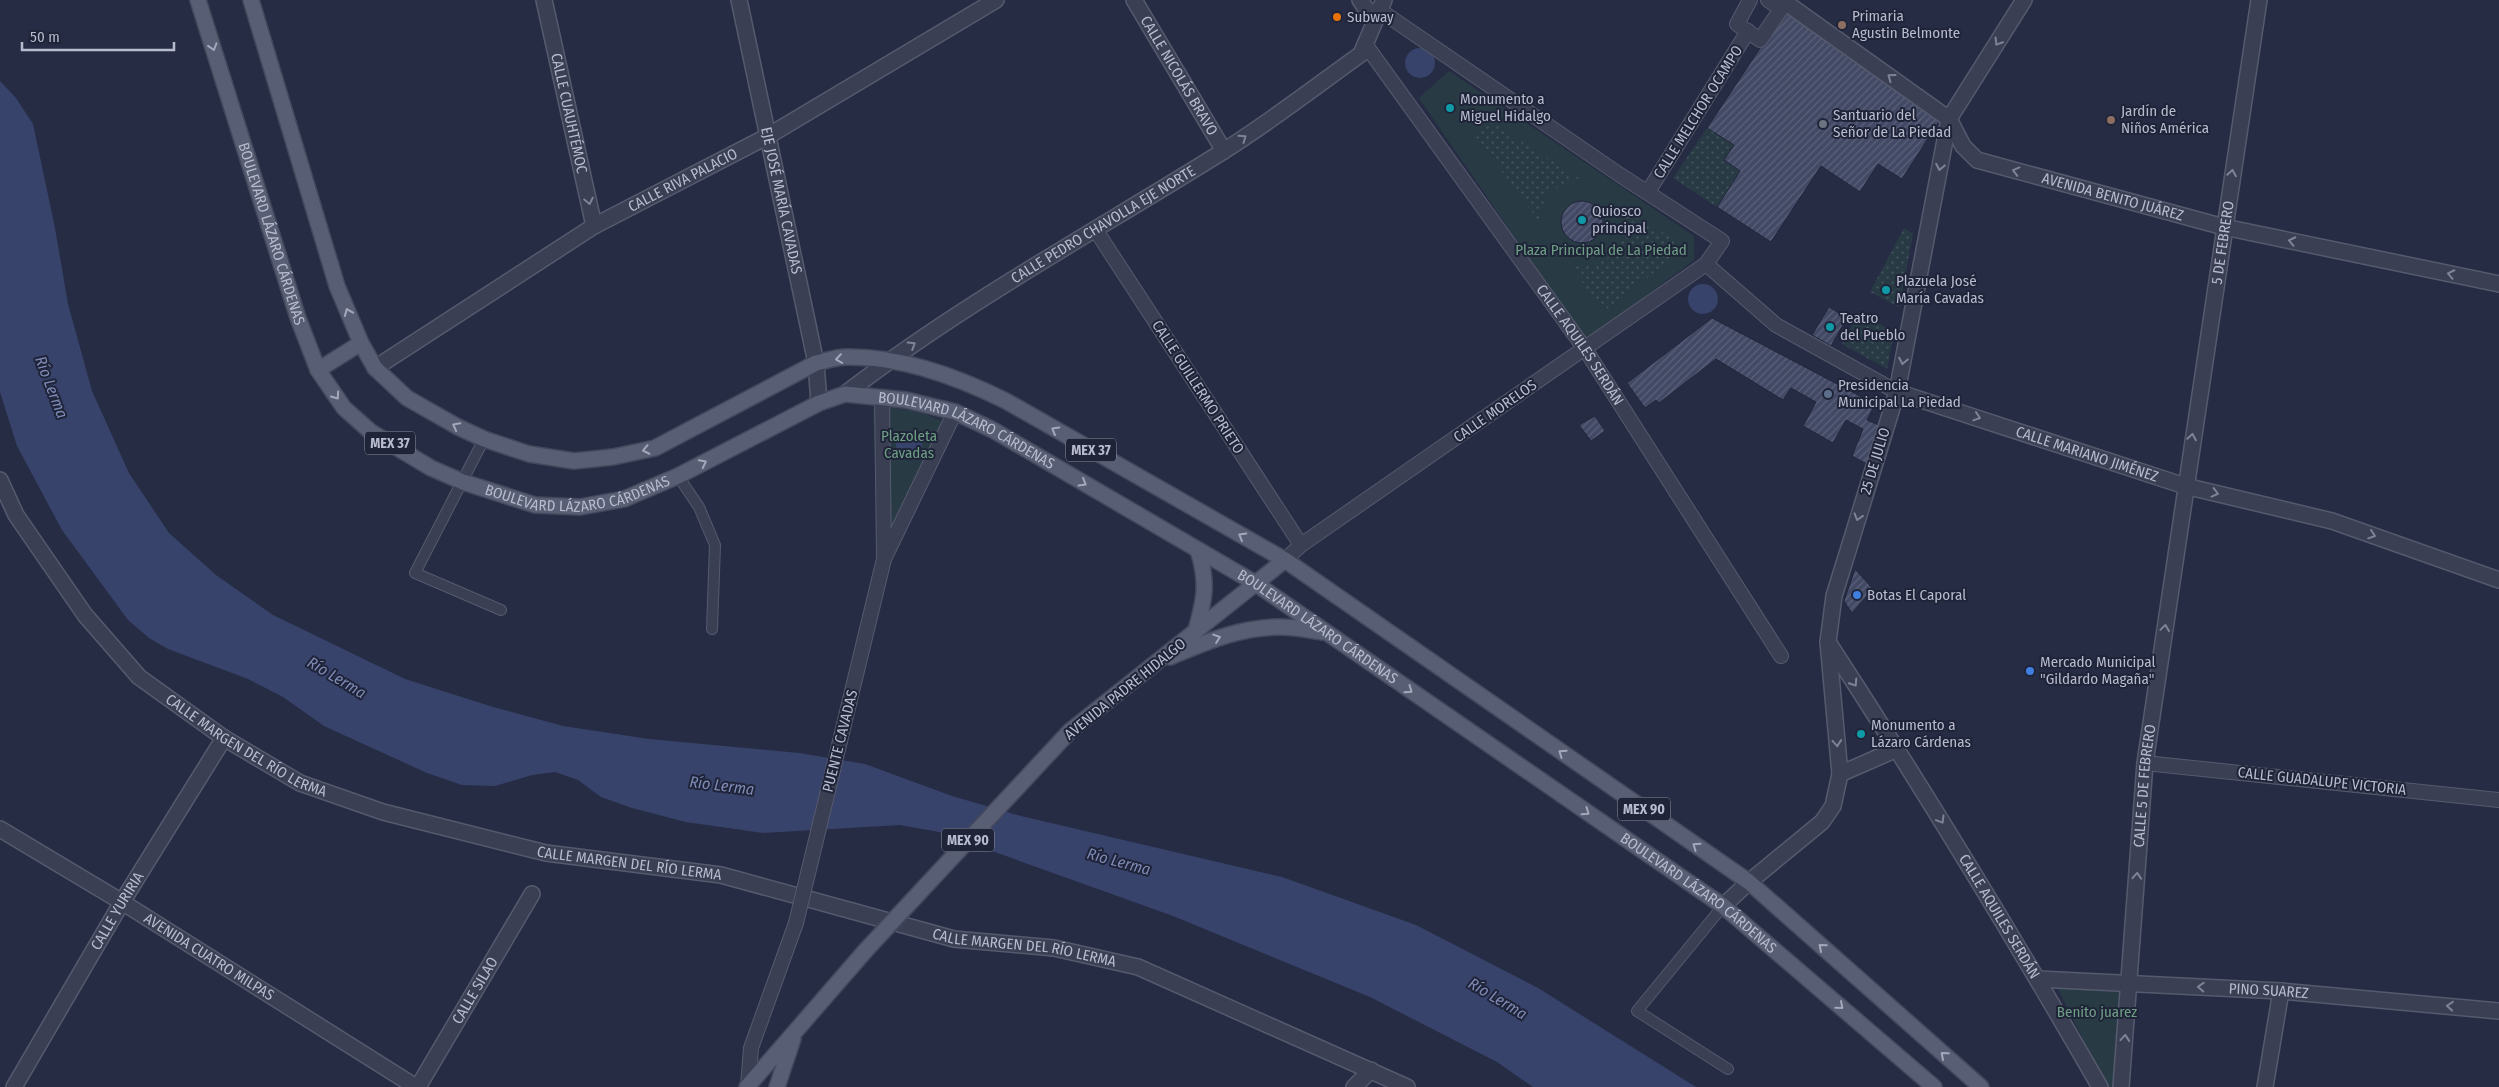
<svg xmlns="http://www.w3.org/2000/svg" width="2499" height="1087" font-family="'Fira Sans Condensed',sans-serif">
	<defs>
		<pattern id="garden-dots" width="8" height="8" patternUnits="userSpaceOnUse" patternTransform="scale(1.25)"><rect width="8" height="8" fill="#283b45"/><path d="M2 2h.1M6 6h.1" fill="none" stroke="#45555f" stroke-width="1.8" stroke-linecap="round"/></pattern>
		<pattern id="building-hatch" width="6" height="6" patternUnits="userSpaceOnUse" patternTransform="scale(1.25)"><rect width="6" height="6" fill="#424964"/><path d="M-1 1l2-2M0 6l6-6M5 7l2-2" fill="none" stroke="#5b6179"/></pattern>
	</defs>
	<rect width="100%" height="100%" fill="#262c44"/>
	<!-- green -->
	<g fill="#283b45">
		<polygon points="1449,71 1694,236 1694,260 1586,341 1419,98"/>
		<polygon points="893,408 916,411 957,426 879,585 873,410"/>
		<polygon points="2055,983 2124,989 2114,1087 2107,1087"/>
	</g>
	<!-- garden -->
	<g fill="url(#garden-dots)">
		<path d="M1491 122 1582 180C1554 184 1541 194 1540 223L1476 137Z"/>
		<polygon points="1707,128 1734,145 1724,160 1740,171 1717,207 1673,178"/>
		<path d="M1624 208 1676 241 1679 253 1604 311 1570 266C1610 267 1630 249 1624 208Z"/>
		<polygon points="1904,228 1913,234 1899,307 1870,292"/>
		<polygon points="1859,312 1894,332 1887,369 1842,344"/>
	</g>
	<!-- water -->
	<g fill="#38436b">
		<circle cx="1420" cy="63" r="15"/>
		<polygon points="0,81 16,98 33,124 55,228 68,304 92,391 129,473 169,533 216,575 273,615 405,679 493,707 563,726 649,739 799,753 865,764 952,796 1021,816 1282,877 1416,925 1538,988 1696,1087 1533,1087 1497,1062 1370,997 1173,916 939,832 900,825 763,833 686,822 632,808 601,797 578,780 555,772 532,775 495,786 462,785 427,773 324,726 283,697 248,679 168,649 149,638 128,620 62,530 17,446 0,392"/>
		<circle cx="1703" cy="299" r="15"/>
		<circle cx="909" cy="444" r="13"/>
	</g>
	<!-- building -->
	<g fill="url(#building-hatch)" stroke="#21263b">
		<polygon points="1786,9 1940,120 1902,179 1878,164 1860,192 1821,166 1771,242 1717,207 1740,171 1724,160 1734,145 1707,128"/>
		<circle cx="1582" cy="222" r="21"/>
		<polygon points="1829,307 1847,318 1831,346 1812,335"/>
		<polygon points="1712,318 1875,404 1867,420 1881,426 1867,464 1852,456 1863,429 1846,420 1833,443 1803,426 1816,402 1791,388 1783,400 1716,359 1659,403 1656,400 1645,408 1627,383"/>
		<polygon points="1595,416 1605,431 1591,441 1579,425"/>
		<polygon points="1855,569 1873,589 1852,613 1844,601"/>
	</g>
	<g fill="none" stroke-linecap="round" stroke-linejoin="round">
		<!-- service casing -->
		<g stroke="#565a6e" stroke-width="12">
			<g id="service">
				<polyline points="484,439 415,573 501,610"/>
				<polyline points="678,476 699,507 715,545 712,629"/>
				<polyline points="1723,906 1637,1011 1728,1069"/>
			</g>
		</g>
		<!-- pedestrian casing -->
		<g stroke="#565a6e" stroke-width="16">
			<g id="pedestrian">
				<polyline points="1750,0 1737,24 1760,40 1781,9 1768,0"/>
				<path id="s1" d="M1365 44 1585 349 1781 656"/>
				<polyline points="1648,192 1748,31"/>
				<polyline points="1095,229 1301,545"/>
				<polyline points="1706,264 1776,325 1897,392"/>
				<polyline points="882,397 884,556"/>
				<polyline points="884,559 955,412"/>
				<polyline points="1285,560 1301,545 1706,264 1722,241 1620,175 1378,9"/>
				<polyline points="2145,763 2499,800"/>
				<polyline points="748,1086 751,1048 796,923"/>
			</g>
		</g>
		<!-- minor casing -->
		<g stroke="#565a6e" stroke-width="18">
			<g id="minor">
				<path id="s2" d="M544 0 594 226"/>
				<path id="s3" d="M739 0 816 363 819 403"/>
				<path id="s4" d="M1134 0 1224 151"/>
				<polyline points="1361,54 1384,0"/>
				<path id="s5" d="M375 368 594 226 768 136 996 0"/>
				<path id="s6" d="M0 480 16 515 85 615 139 677 224 738 300 783 383 812 546 853 721 875 954 939 1054 948 1138 967 1407 1087"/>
				<polyline points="1840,774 1897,749"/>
				<path id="s7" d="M0 829 122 902 416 1087"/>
				<polyline points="1723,906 1749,882 1822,822 1833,806 1840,774 1828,642"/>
				<path id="s8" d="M14 1087 122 902 224 738"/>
				<path id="s9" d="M418 1087 532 894"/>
				<polyline points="1354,1087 1371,1070"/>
				<polyline points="2265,1087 2281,991"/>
			</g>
		</g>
		<!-- tertiary casing -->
		<g stroke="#565a6e" stroke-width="18">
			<g id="tertiary">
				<polyline points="1360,0 1374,20"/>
				<path id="s10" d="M1782 0 1949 119 1963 146 1977 160 2224 227 2499 284"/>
				<path id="s11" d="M2024 0 1949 119 1897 392 1834 596 1828 642C1923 788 2013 936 2100 1087"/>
				<path id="s12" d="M1897 392 2185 486 2332 521 2499 580"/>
				<path id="s13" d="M845 394C963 303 1096 231 1222 152 1270 122 1315 87 1361 54"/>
				<path id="s14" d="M2038 979 2281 991 2499 1011"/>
				<path id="s15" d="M2121 1087 2145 763 2259 0"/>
			</g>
		</g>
		<!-- primary casing -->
		<g stroke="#44485d" stroke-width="18">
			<g id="primary">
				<path id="s16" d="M198 0 298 318 318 370 344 408 371 432 431 468 463 482 535 505 580 507 624 499 678 476 819 403 845 394 906 400 955 412 993 430 1255 583 1723 906 1934 1087"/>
				<path d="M251 0 337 286 361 343 375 368 407 398 458 427 484 439 529 454 574 461 613 457 655 448 816 363C825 361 836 357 846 357 901 356 958 377 1006 401L1285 560 1749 882 1981 1087"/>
				<polyline points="318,370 361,343"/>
				<path d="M1196 630C1205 598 1208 582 1198 550"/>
				<path d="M1170 657C1206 642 1240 627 1280 627 1294 627 1308 630 1322 632"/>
				<polyline points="1070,731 1285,560"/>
				<polyline points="747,1087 866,950"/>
				<polyline points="777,1087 793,1039"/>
			</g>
		</g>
		<!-- service -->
		<use href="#service" stroke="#3a3f53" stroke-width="10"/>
		<!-- pedestrian -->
		<use href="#pedestrian" stroke="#3a3f53" stroke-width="14"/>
		<!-- minor -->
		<use href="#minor" stroke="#3a3f53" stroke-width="15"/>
		<!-- tertiary -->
		<use href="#tertiary" stroke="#3a3f53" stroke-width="15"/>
		<!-- primary -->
		<use href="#primary" stroke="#585e73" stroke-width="15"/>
		<!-- pedestrian-bridge casing -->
		<g stroke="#565a6e" stroke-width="16" stroke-linecap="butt">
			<polyline id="pedestrian-bridge" points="796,923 884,559"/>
		</g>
		<!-- primary-bridge casing -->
		<g stroke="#44485d" stroke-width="18" stroke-linecap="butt">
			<polyline id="primary-bridge" points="866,950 1070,731"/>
		</g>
		<!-- pedestrian-bridge -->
		<use href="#pedestrian-bridge" stroke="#3a3f53" stroke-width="14"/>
		<!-- primary-bridge -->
		<use href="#primary-bridge" stroke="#585e73" stroke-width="15"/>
	</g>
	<!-- one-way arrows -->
	<defs><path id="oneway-chevron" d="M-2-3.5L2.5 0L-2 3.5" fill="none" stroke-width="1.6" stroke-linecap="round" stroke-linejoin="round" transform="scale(1.25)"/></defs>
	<g stroke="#7f8396">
		<use href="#oneway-chevron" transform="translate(1998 42) rotate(122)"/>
		<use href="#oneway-chevron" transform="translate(1891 77) rotate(-144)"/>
		<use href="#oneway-chevron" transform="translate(1243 138) rotate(-35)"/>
		<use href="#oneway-chevron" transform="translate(1940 167) rotate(101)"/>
		<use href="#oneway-chevron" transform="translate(2016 171) rotate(-165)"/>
		<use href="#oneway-chevron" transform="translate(2232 173) rotate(-81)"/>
		<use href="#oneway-chevron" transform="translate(589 201) rotate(78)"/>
		<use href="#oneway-chevron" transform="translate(2292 241) rotate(-168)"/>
		<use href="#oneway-chevron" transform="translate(2451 274) rotate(-168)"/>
		<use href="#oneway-chevron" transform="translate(912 345) rotate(-32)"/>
		<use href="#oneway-chevron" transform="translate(1903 361) rotate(101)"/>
		<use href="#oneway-chevron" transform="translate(1977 417) rotate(18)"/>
		<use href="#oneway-chevron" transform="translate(2192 437) rotate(-81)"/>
		<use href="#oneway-chevron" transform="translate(2215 493) rotate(14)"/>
		<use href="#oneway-chevron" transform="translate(1858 517) rotate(107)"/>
		<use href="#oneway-chevron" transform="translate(2372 535) rotate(19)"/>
		<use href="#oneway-chevron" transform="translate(2165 628) rotate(-82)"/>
		<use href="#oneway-chevron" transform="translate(1854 683) rotate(57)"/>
		<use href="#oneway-chevron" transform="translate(1837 743) rotate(85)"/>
		<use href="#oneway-chevron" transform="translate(1941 820) rotate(59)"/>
		<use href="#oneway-chevron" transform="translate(2137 876) rotate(-86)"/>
		<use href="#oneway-chevron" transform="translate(2201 987) rotate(-177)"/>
		<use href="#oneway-chevron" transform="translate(2450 1006) rotate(-175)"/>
		<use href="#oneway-chevron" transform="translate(2125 1038) rotate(-85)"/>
	</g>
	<g stroke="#a5a8bb">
		<use href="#oneway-chevron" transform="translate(213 47) rotate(73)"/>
		<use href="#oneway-chevron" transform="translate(348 312) rotate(-112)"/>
		<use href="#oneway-chevron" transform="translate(839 359) rotate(172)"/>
		<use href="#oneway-chevron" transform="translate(336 396) rotate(55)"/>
		<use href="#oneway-chevron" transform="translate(456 426) rotate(-152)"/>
		<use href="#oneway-chevron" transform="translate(1055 430) rotate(-150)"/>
		<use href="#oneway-chevron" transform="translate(646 450) rotate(168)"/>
		<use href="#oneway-chevron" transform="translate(703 463) rotate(-27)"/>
		<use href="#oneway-chevron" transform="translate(1083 483) rotate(30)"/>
		<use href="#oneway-chevron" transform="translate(1242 536) rotate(-150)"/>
		<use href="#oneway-chevron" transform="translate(1217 638) rotate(-19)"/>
		<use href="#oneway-chevron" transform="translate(1409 690) rotate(35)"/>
		<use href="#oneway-chevron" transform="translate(1562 753) rotate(-145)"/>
		<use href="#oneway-chevron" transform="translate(1586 812) rotate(35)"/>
		<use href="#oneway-chevron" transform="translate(1696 846) rotate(-145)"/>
		<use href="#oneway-chevron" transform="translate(1822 947) rotate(-139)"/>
		<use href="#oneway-chevron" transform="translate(1840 1006) rotate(41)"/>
		<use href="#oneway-chevron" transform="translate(1944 1055) rotate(-139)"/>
	</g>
	<!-- markers -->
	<circle fill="#e8710a" stroke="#1f2439" stroke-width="2" cx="1337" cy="17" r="5"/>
	<g fill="#8d6e63" stroke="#1f2439" stroke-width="2">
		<circle cx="1842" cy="25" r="5"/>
		<circle cx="2111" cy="120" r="5"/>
	</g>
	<g fill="#0f9aa8" stroke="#1f2439" stroke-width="2">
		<circle cx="1450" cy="108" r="5"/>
		<circle cx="1582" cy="220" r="5"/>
		<circle cx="1886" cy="290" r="5"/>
		<circle cx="1830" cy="327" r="5"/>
		<circle cx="1861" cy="734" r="5"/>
	</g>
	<circle fill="#6b7280" stroke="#1f2439" stroke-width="2" cx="1823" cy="124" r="5"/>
	<circle fill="#5c6f8a" stroke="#1f2439" stroke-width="2" cx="1828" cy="394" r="5"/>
	<g fill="#3f7fe0" stroke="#1f2439" stroke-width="2">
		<circle cx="1857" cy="595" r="5"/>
		<circle cx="2030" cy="671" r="5"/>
	</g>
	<g text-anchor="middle" stroke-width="4" stroke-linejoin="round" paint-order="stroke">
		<!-- shield labels -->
		<g fill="#1f2439" stroke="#8a8ea1" stroke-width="1">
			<rect x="365" y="431.5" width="50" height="23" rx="4"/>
			<rect x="1066" y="438.5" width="50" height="23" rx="4"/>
			<rect x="1618" y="797.5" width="52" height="23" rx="4"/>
			<rect x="942" y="828.5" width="52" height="23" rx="4"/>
		</g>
		<g font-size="14" font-weight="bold" fill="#b8bbcd">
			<text x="390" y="448">MEX 37</text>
			<text x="1091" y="455">MEX 37</text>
			<text x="1644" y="814">MEX 90</text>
			<text x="968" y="845">MEX 90</text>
		</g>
		<!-- poi labels -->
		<g font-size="15" fill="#b8bbcd" stroke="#1f2439" text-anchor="start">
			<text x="1852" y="21">Primaria<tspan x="1852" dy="17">Agustin Belmonte</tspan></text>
			<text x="1347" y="22">Subway</text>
			<text x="1460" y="104">Monumento a<tspan x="1460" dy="17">Miguel Hidalgo</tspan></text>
			<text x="2121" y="116">Jardín de<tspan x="2121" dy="17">Niños América</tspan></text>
			<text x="1833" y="120">Santuario del<tspan x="1833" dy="17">Señor de La Piedad</tspan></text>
			<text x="1592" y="216">Quiosco<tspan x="1592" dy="17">principal</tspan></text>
			<text x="1896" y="286">Plazuela José<tspan x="1896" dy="17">María Cavadas</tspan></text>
			<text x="1840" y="323">Teatro<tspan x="1840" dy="17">del Pueblo</tspan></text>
			<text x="1838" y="390">Presidencia<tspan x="1838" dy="17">Municipal La Piedad</tspan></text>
			<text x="1867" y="600">Botas El Caporal</text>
			<text x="2040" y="667">Mercado Municipal<tspan x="2040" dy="17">"Gildardo Magaña"</tspan></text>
			<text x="1871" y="730">Monumento a<tspan x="1871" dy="17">Lázaro Cárdenas</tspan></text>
		</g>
		<!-- street labels -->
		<g font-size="15" fill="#b8bbcd" stroke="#1f2439">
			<text dy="5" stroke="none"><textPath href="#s4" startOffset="88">CALLE NICOLÁS BRAVO</textPath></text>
			<text transform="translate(1698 112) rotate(-58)" y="5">CALLE MELCHOR OCAMPO</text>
			<text dy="5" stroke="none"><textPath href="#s2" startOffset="116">CALLE CUAUHTÉMOC</textPath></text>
			<text dy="5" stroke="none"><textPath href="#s5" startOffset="361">CALLE RIVA PALACIO</textPath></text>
			<text dy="5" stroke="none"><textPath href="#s10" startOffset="396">AVENIDA BENITO JUÁREZ</textPath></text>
			<text dy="5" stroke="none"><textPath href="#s3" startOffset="205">EJE JOSÉ MARÍA CAVADAS</textPath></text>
			<text dy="5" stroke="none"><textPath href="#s13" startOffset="309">CALLE PEDRO CHAVOLLA EJE NORTE</textPath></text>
			<text dy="5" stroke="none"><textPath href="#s16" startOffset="245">BOULEVARD LÁZARO CÁRDENAS</textPath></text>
			<text dy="5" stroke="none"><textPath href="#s15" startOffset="851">5 DE FEBRERO</textPath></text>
			<text dy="5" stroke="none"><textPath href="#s1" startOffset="370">CALLE AQUILES SERDÁN</textPath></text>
			<text transform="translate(1198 387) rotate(57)" y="5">CALLE GUILLERMO PRIETO</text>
			<text transform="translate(1495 411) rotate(-35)" y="5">CALLE MORELOS</text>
			<text dy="5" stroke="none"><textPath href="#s16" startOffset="1115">BOULEVARD LÁZARO CÁRDENAS</textPath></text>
			<text dy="5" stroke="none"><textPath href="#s12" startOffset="200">CALLE MARIANO JIMÉNEZ</textPath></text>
			<text transform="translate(1875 461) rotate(-73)" y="5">25 DE JULIO</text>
			<text dy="5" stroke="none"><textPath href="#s16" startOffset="695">BOULEVARD LÁZARO CÁRDENAS</textPath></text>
			<text dy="5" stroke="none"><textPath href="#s16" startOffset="1520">BOULEVARD LÁZARO CÁRDENAS</textPath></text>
			<text transform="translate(1125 689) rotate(-39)" y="5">AVENIDA PADRE HIDALGO</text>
			<text transform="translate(840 741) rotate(-76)" y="5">PUENTE CAVADAS</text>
			<text dy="5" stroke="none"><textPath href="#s6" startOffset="370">CALLE MARGEN DEL RÍO LERMA</textPath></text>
			<text transform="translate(2322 781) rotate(6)" y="5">CALLE GUADALUPE VICTORIA</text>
			<text dy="5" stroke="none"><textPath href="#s15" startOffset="302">CALLE 5 DE FEBRERO</textPath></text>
			<text dy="5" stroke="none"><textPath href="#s6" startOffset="775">CALLE MARGEN DEL RÍO LERMA</textPath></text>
			<text dy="5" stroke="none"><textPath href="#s16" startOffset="1985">BOULEVARD LÁZARO CÁRDENAS</textPath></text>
			<text dy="5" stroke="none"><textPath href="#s8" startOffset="204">CALLE YURIRIA</textPath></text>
			<text dy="5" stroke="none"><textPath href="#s11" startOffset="1002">CALLE AQUILES SERDÁN</textPath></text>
			<text dy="5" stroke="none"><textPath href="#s6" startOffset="1180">CALLE MARGEN DEL RÍO LERMA</textPath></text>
			<text dy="5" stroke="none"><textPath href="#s7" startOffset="245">AVENIDA CUATRO MILPAS</textPath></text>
			<text dy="5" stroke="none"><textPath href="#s9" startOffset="112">CALLE SILAO</textPath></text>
			<text dy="5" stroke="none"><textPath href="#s14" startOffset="231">PINO SUAREZ</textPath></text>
		</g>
		<!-- park labels -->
		<g font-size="15" fill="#6e9f84" stroke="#1f2439">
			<text x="1601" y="255">Plaza Principal de La Piedad</text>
			<text x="909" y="441">Plazoleta<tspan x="909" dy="17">Cavadas</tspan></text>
			<text x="2097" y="1017">Benito juarez</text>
		</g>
		<!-- water labels -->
		<g font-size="16" font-style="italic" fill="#7d8ab5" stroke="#1f2439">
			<text transform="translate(52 387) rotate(69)" y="6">Río Lerma</text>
			<text transform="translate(337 677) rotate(31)" y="6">Río Lerma</text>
			<text transform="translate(722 785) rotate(7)" y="6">Río Lerma</text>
			<text transform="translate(1119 861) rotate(15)" y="6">Río Lerma</text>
			<text transform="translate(1498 998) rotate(31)" y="6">Río Lerma</text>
		</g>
	</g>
	<!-- scale -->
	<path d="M22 42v8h152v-8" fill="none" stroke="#b8bbcd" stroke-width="2.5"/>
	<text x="30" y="42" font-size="15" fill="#b8bbcd" stroke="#1f2439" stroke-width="4" paint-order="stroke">50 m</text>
</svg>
